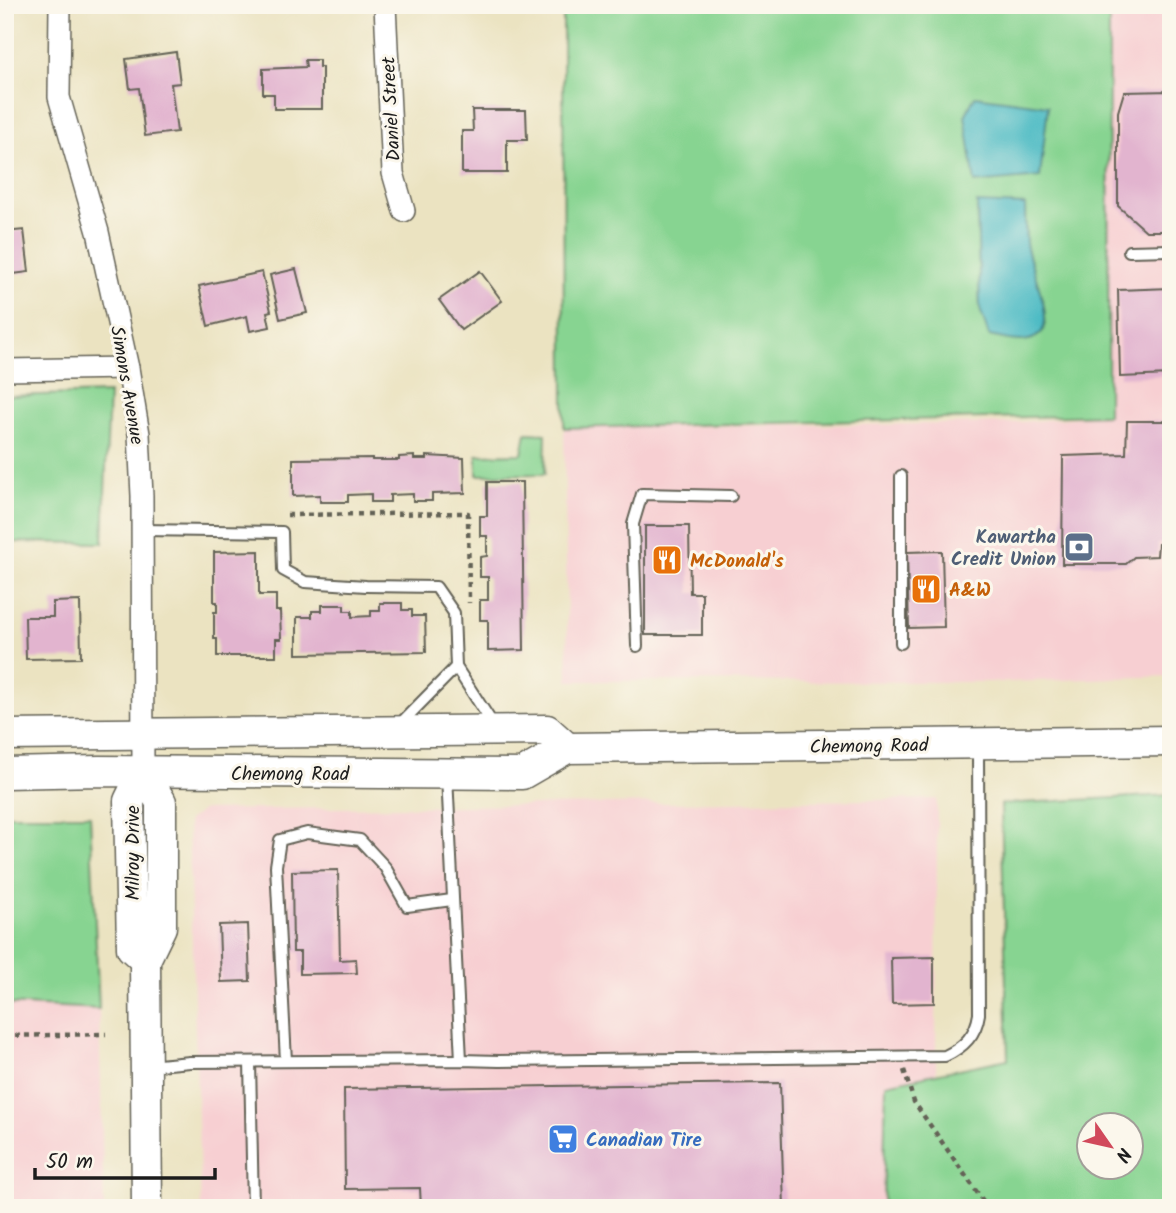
<svg xmlns="http://www.w3.org/2000/svg" width="1176" height="1213" font-family="Kalam,sans-serif">
	<rect width="100%" height="100%" fill="#fbf7ec"/>
	<filter id="ink" filterUnits="userSpaceOnUse"><feTurbulence type="fractalNoise" baseFrequency=".0143" numOctaves="2"/><feDisplacementMap in="SourceGraphic" scale="14" xChannelSelector="R" yChannelSelector="G"/><feConvolveMatrix kernelMatrix="1 2 1 2 8 2 1 2 1" color-interpolation-filters="sRGB"/></filter>
	<filter id="wash" filterUnits="userSpaceOnUse"><feTurbulence type="fractalNoise" baseFrequency=".00686" numOctaves="4" result="noise"/><feDisplacementMap in="SourceGraphic" scale="28" xChannelSelector="R" yChannelSelector="G"/><feGaussianBlur stdDeviation="1.57" result="paint"/><feColorMatrix in="noise" values="0 0 0 0 0 0 0 0 0 0 0 0 0 0 0 0 0 1.4 0 .05"/><feComposite in="paint" operator="in"/></filter>
	<g filter="url(#wash)">
		<rect width="100%" height="100%" fill="#ebe3c1"/>
		<!-- built -->
		<g fill="#f7cfd2">
			<polygon points="1109,5 1171,5 1171,676 1009,682 568,681 564,428 1008,423 1108,415"/>
			<polygon points="937,799 936,1075 886,1084 883,1208 201,1208 188,821 202,810"/>
			<polygon points="5,1004 99,1009 104,1208 5,1208"/>
		</g>
		<!-- green -->
		<g fill="#87d491" stroke="#527856" stroke-width="2" fill-rule="evenodd">
			<path d="M563 5H1109L1108 415 564 428ZM977 204 1025 205 1026 245 1044 307 1045 324 980 309Z"/>
			<polygon points="109,393 103,543 5,542 5,396"/>
			<polygon points="526,433 546,434 545,474 477,475 477,455 522,454"/>
			<path d="M1171 795V1208H883L886 1084 1008 1059 1001 804ZM1088 1126H1130V1168H1088Z"/>
			<polygon points="5,815 90,815 99,1009 5,1004"/>
		</g>
		<!-- water -->
		<g fill="#4dbbc4" stroke="#346c70" stroke-width="2">
			<polygon points="975,96 1048,106 1040,177 975,183 965,116"/>
			<path d="M977 203 1025 205C1025 217 1025 230 1026 243 1028 263 1055 316 1041 333 1028 347 1006 339 989 336L980 309Z"/>
		</g>
		<g id="blocks">
			<!-- building -->
			<g fill="#e2b4cf">
				<polygon points="176,52 180,83 171,84 177,132 145,136 139,88 130,89 126,59"/>
				<polygon points="305,60 319,60 319,67 322,67 322,109 274,109 274,94 263,94 263,69 306,67"/>
				<polygon points="1171,91 1171,231 1146,231 1118,206 1118,112 1124,92"/>
				<polygon points="472,110 526,110 527,140 507,140 507,173 462,173 462,131 473,131"/>
				<polygon points="24,230 29,272 5,275 5,232"/>
				<polygon points="296,269 307,313 280,319 270,275"/>
				<polygon points="480,271 502,301 461,330 439,300"/>
				<polygon points="262,272 271,311 267,312 270,327 250,331 247,316 208,326 199,286"/>
				<polygon points="1171,288 1171,375 1120,377 1118,290"/>
				<polygon points="1127,421 1171,421 1171,543 1158,544 1157,556 1134,557 1126,564 1062,564 1063,456 1126,454"/>
				<polygon points="414,456 414,459 427,459 427,456 464,458 465,493 432,494 432,501 413,501 413,494 390,495 390,502 371,502 371,494 348,495 348,502 320,502 320,495 293,496 293,459 372,458 372,460 399,460 399,457"/>
				<polygon points="487,482 522,482 524,650 488,651 488,620 480,620 480,600 488,600 488,577 480,577 480,557 487,556 487,536 480,536 480,516 487,516"/>
				<polygon points="645,526 689,526 690,593 702,593 702,635 645,635"/>
				<polygon points="259,551 259,595 276,595 276,611 280,611 281,639 276,639 276,656 217,656 217,639 214,639 214,612 217,612 217,602 214,602 214,552"/>
				<polygon points="942,551 944,627 909,628 907,552"/>
				<polygon points="80,601 81,658 26,659 25,617 53,617 53,602"/>
				<polygon points="380,603 402,603 402,610 412,610 412,616 425,616 426,652 297,654 297,617 312,617 312,611 322,611 322,605 344,605 344,611 352,611 352,617 371,616 371,611 380,611"/>
				<polygon points="338,870 340,960 356,959 357,973 300,974 300,952 293,952 292,871"/>
				<polygon points="248,924 250,981 221,982 219,925"/>
				<polygon points="934,957 934,1003 892,1004 891,958"/>
				<polygon points="780,1083 784,1208 421,1208 420,1188 345,1189 344,1089"/>
			</g>
		</g>
	</g>
	<g filter="url(#ink)">
		<use href="#blocks" fill-opacity="0" stroke="#646256" stroke-width="2"/>
		<g fill="none" stroke-linecap="round" stroke-linejoin="round">
			<!-- lane casing -->
			<g stroke="#646256" stroke-width="14">
				<g id="lane">
					<polyline points="1129,251 1171,250"/>
					<polyline points="901,476 901,643"/>
					<polyline points="142,530 282,532 283,570 305,582 366,586 436,587 454,613 456,667 494,726"/>
					<polyline points="637,646 633,524 642,494 731,496"/>
					<polyline points="399,725 456,667"/>
					<polyline points="447,776 461,1060"/>
					<polyline points="286,1061 276,866 280,840 307,833 360,840 385,867 407,906 452,900"/>
					<polyline points="250,1062 253,1208"/>
					<path d="M148 1066 190 1062 461 1060 499 1061 945 1056C964 1047 976 1035 979 1014L978 747"/>
				</g>
			</g>
			<!-- street casing -->
			<g stroke="#646256" stroke-width="24">
				<g id="street">
					<polyline points="60,5 59,97 98,232 128,368 139,434 142,496 143,772"/>
					<polyline points="385,5 393,173 404,211"/>
					<polyline points="5,370 128,368"/>
				</g>
			</g>
			<!-- secondary casing -->
			<g stroke="#646256" stroke-width="33">
				<g id="secondary">
					<polyline points="5,735 547,730 567,748"/>
					<polyline points="143,772 161,802 161,927 145,960 147,1208"/>
					<polyline points="143,772 129,801 132,948 145,960"/>
					<polyline points="5,773 99,771 522,774 567,748 1171,741"/>
				</g>
			</g>
			<!-- path -->
			<g stroke="#646256" stroke-width="4.5" stroke-dasharray="5 5" stroke-linecap="butt">
				<polyline points="287,515 468,513 469,603"/>
				<polyline points="5,1036 106,1034"/>
				<polyline points="904,1070 914,1102 988,1208"/>
			</g>
			<!-- lane -->
			<use href="#lane" stroke="#fff" stroke-width="10"/>
			<!-- street -->
			<use href="#street" stroke="#fff" stroke-width="21"/>
			<!-- secondary -->
			<use href="#secondary" stroke="#fff" stroke-width="30"/>
		</g>
	</g>
	<!-- icons -->
	<defs>
		<g id="bank-square" transform="scale(1.575)"><rect x="-9" y="-9" width="18" height="18" rx="4" fill="#5c6f8a" stroke="#fbf7ec"/><path d="M-6-4H6V4H-6ZM0-2.3a2.3 2.3 0 1 0 0 4.6a2.3 2.3 0 1 0 0-4.6Z" fill="#fff"/></g>
		<g id="restaurant-square" transform="scale(1.575)"><rect x="-9" y="-9" width="18" height="18" rx="4" fill="#e8710a" stroke="#fbf7ec"/><path d="M-5-6h1v4h1v-4h1v4h1v-4h1v5L-1.5 .5V6h-2V.5L-5-1ZM5-6V6H3V1.5H1.5Q1.5-4 5-6Z" fill="#fff"/></g>
		<g id="supermarket-square" transform="scale(1.575)"><rect x="-9" y="-9" width="18" height="18" rx="4" fill="#3f7fe0" stroke="#fbf7ec"/><path d="M-6-5.5h2.5l.6 2H6L4.5 2H-2.5L-4.4-4H-6ZM-1.5 3.2a1.3 1.3 0 1 0 .1 0ZM3 3.2a1.3 1.3 0 1 0 .1 0Z" fill="#fff"/></g>
	</defs>
	<g fill-rule="evenodd">
		<use href="#bank-square" x="1079" y="547"/>
		<use href="#restaurant-square" x="667" y="560"/>
		<use href="#restaurant-square" x="926" y="589"/>
		<use href="#supermarket-square" x="563" y="1139"/>
	</g>
	<g text-anchor="middle" stroke-width="6" stroke-linejoin="round" paint-order="stroke">
		<!-- street labels -->
		<g font-size="19" fill="#1c1c1c" stroke="#fbf7ec">
			<text transform="translate(390 109) rotate(-93)" y="7">Daniel Street</text>
			<text transform="translate(128 385) rotate(80)" y="7">Simons Avenue</text>
			<text transform="translate(869 745) rotate(-1)" y="7">Chemong Road</text>
			<text x="290" y="780">Chemong Road</text>
			<text transform="translate(132 853) rotate(-90)" y="7">Milroy Drive</text>
		</g>
		<!-- service labels -->
		<g font-size="19" font-weight="bold" fill="#4e5e75" stroke="#fbf7ec" text-anchor="end">
			<text x="1056" y="543">Kawartha<tspan x="1056" dy="22">Credit Union</tspan></text>
		</g>
		<!-- food labels -->
		<g font-size="19" font-weight="bold" fill="#c56008" stroke="#fbf7ec" text-anchor="start">
			<text x="690" y="567">McDonald's</text>
			<text x="949" y="596">A&amp;W</text>
		</g>
		<!-- shop labels -->
		<g font-size="19" font-weight="bold" fill="#366cbe" stroke="#fbf7ec" text-anchor="start">
			<text x="586" y="1146">Canadian Tire</text>
		</g>
	</g>
	<!-- margin -->
	<rect width="1176" height="1213" fill="none" stroke="#fbf7ec" stroke-width="28"/>
	<!-- north arrow -->
	<g transform="translate(1110 1146) rotate(124)"><circle r="33" fill="#fbf7ec" stroke="#a29f99" stroke-width="2"/>
	<path d="M0-5L12 26L0 18L-12 26Z" fill="#d1495b"/>
	<text y="-10" font-size="19" font-weight="bold" text-anchor="middle" fill="#1c1c1c">N</text>
	</g>
	<!-- scale -->
	<path d="M35 1168v10h180v-10" fill="none" stroke="#1c1c1c" stroke-width="3.5"/>
	<text x="46" y="1168" font-size="21" fill="#1c1c1c" stroke="#fbf7ec" stroke-width="5" paint-order="stroke">50 m</text>
</svg>
